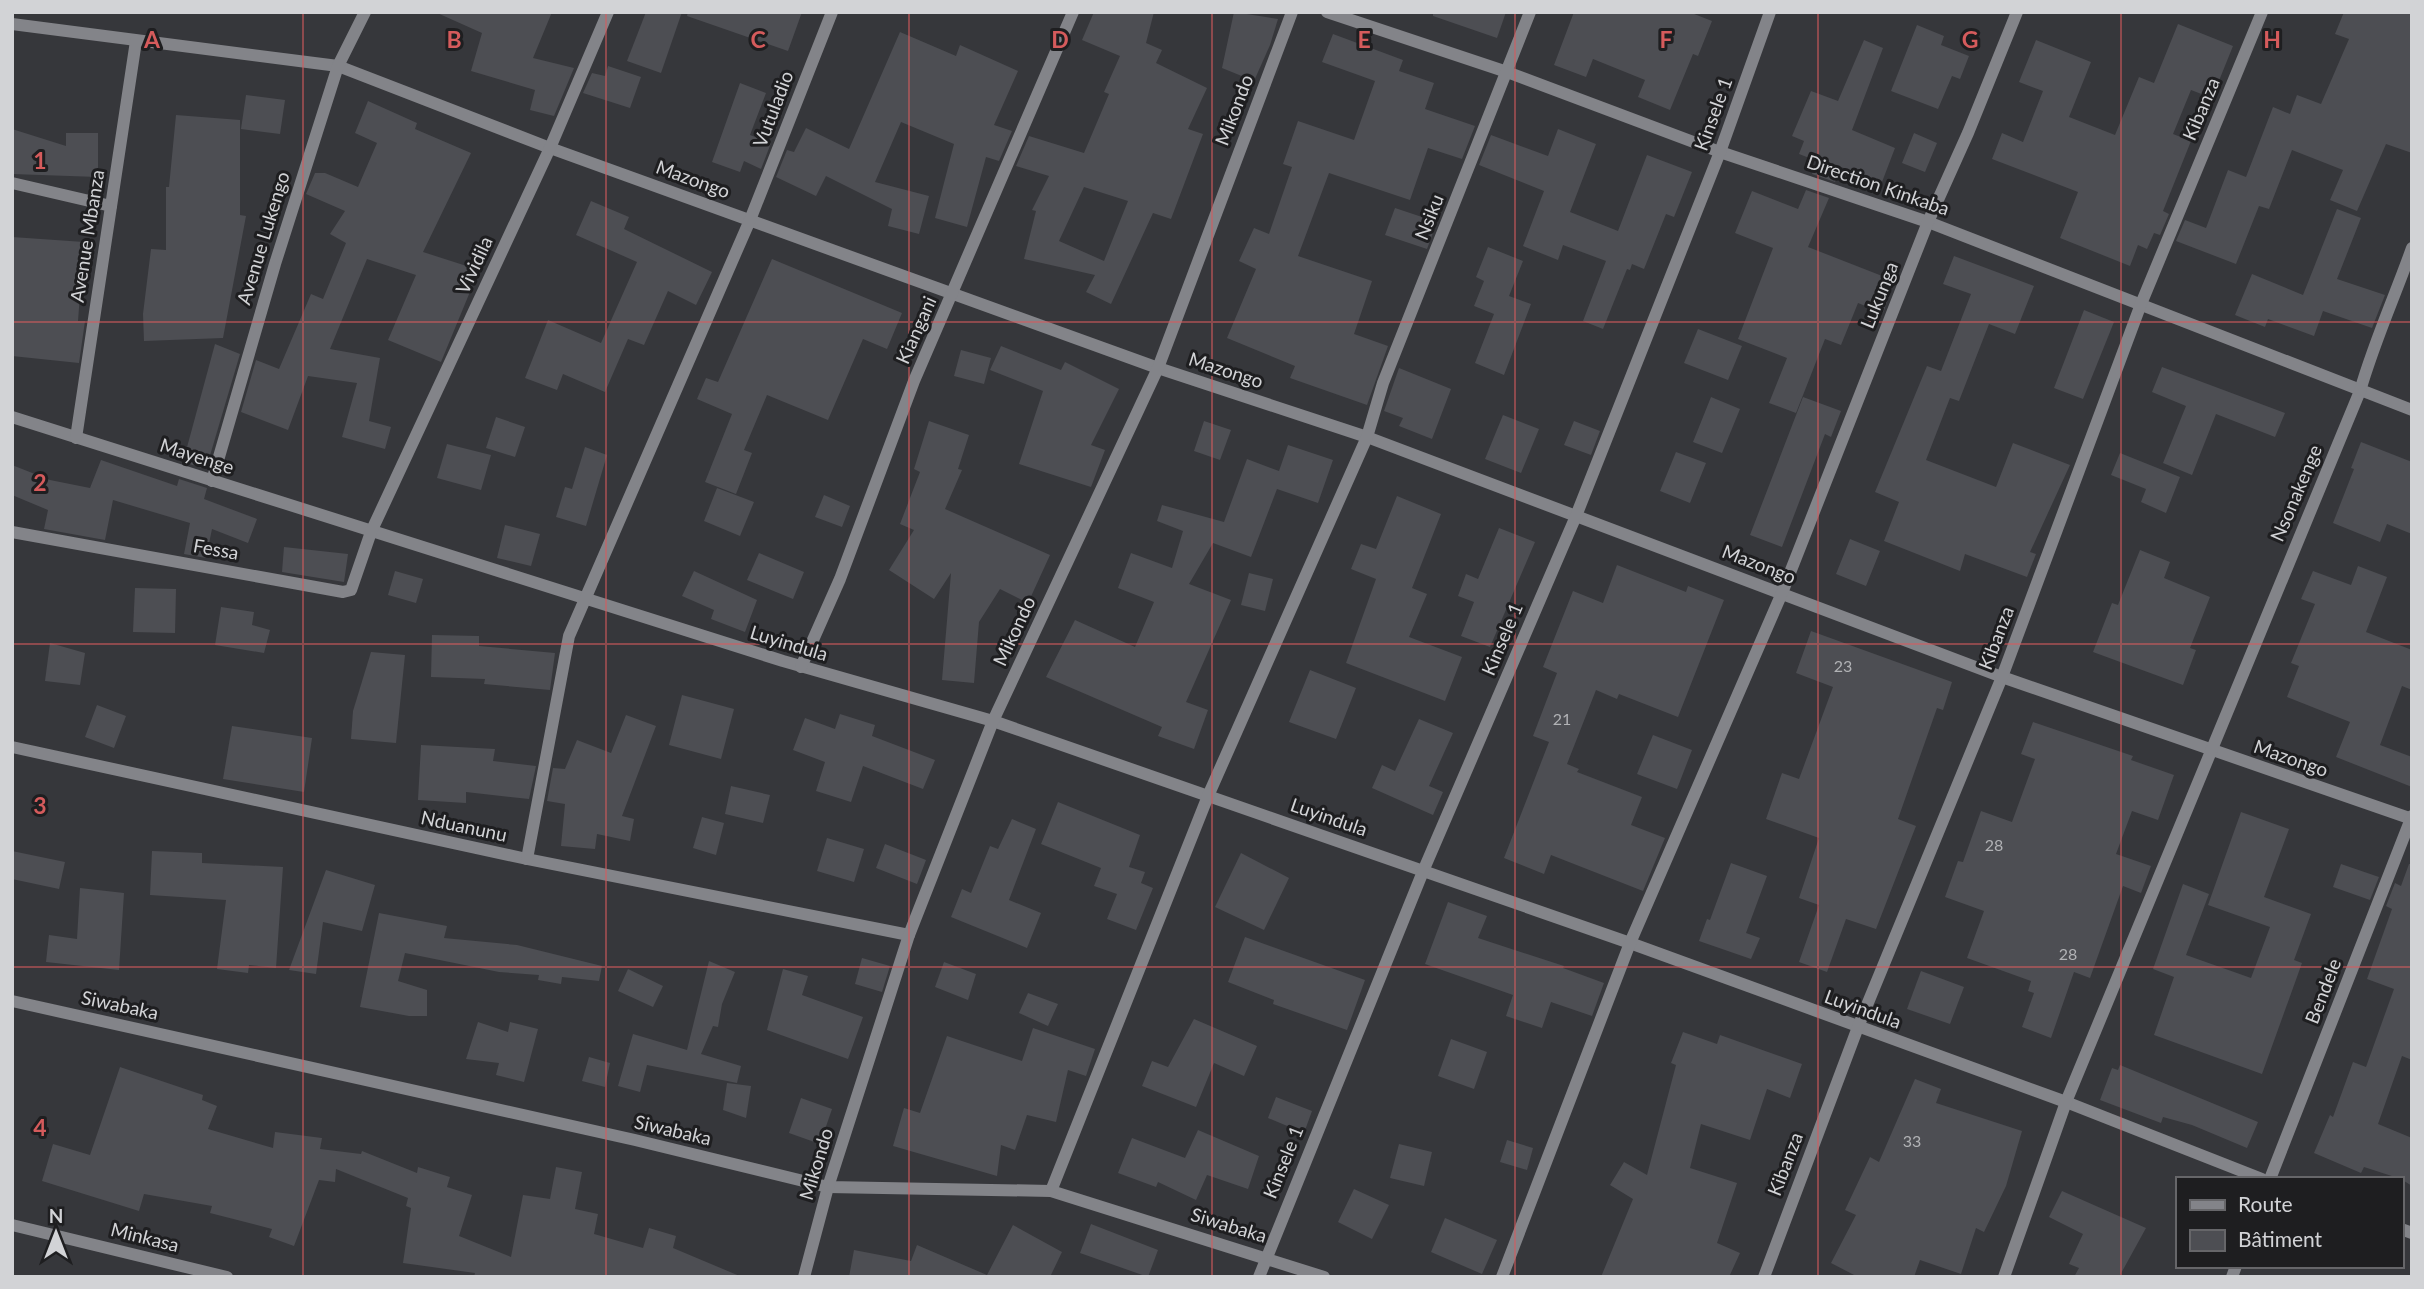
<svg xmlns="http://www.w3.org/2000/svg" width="2424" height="1289" font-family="Lato,sans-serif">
	<rect width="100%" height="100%" fill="#36373b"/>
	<!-- building -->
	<g fill="#4d4e53" fill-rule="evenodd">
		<polygon points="435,12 552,12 533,58 574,68 554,116 530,110 535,90 471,71 482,33"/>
		<polygon points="646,12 682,12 661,73 627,61"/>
		<polygon points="688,12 802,12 788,51 687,16"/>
		<path d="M1094 12H1154L1146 43 1162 50 1156 63 1207 88 1188 129 1203 134 1171 219 1153 213 1111 304 1086 292 1095 275 1024 259 1036 211 1032 210 1049 176 1016 166 1029 136 1084 153 1109 94 1104 92 1120 56 1082 40ZM1084 187 1128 201 1104 261 1059 241Z"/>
		<polygon points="1234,12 1278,19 1270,45 1254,81 1222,68"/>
		<polygon points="1433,12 1506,12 1497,38 1433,16"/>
		<polygon points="1574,12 1689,12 1712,21 1698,56 1693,54 1670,110 1638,97 1645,80 1593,59 1586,77 1554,65"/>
		<polygon points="2344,12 2412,12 2412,153 2386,144 2357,211 2330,200 2343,170 2292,150 2269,209 2259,206 2236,264 2176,241 2185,220 2206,228 2228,170 2246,177 2273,107 2290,114 2297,95 2321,104 2349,39 2335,34"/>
		<polygon points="2178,24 2233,46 2212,98 2191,90 2173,134 2191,141 2163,211 2169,214 2160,235 2154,233 2147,249 2138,245 2130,266 2060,238 2078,192 1992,159 2002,133 2023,142 2043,91 2019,82 2036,40 2091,62 2069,117 2115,135 2139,77 2154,83"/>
		<polygon points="1917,25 1944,36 1941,45 1969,56 1960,79 1952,76 1938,109 1891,91"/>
		<polygon points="900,32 956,56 960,45 1018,71 994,125 1012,131 999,161 986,157 967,227 935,218 954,144 901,122 875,182 929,196 919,234 888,226 892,209 826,176 816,196 776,177 787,150 794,152 806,128 849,149"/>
		<polygon points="1333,34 1403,60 1399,71 1434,83 1425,109 1475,126 1462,159 1428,148 1410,200 1329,173 1298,256 1372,281 1354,334 1388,346 1367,405 1290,378 1295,366 1227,338 1256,269 1239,261 1254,228 1269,234 1292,167 1283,164 1298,121 1354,140 1375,81 1322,62"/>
		<polygon points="1864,40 1883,48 1852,130 1895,148 1882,182 1841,167 1835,182 1812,174 1817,161 1799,154 1804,141 1792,136 1811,91 1838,101"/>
		<polygon points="608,66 641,77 630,108 583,93 592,73 605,76"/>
		<polygon points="740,83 766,93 750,135 771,143 761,169 744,161 740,172 712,162"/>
		<polygon points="246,95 285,100 280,134 241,129"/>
		<polygon points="368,101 417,123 415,129 471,153 423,252 479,270 441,362 388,340 416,275 367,259 330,349 380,358 369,421 391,427 385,449 342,437 357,383 308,376 288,430 241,412 256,360 279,369 311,294 323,299 346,243 330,234 345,211 306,194 315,173 325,173 358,187 377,143 355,133"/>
		<polygon points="176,115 240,120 240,215 246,216 223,338 144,341 143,314 151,249 166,250 166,187 169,187"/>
		<polygon points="12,129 66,146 66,133 98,133 98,177 12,174"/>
		<polygon points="1558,129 1596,144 1570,212 1618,231 1647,155 1692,172 1674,217 1666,214 1644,269 1632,264 1630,270 1627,269 1603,329 1583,321 1606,261 1563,245 1558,260 1523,246 1544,191 1479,165 1491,135 1548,156"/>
		<polygon points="1914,133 1937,143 1925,172 1902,163"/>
		<polygon points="1806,190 1829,198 1808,247 1895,281 1883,313 1858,303 1841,345 1825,339 1796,413 1769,403 1787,358 1738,339 1773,248 1735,233 1752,191 1798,209"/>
		<polygon points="591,201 629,217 624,229 712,272 696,305 668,291 644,345 628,339 605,392 563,374 557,390 525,378 548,320 601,343 637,262 576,235"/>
		<polygon points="1395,208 1437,222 1427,249 1385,235"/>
		<polygon points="2337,209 2361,218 2337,279 2385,295 2372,328 2323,311 2314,336 2268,319 2265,327 2235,315 2252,274 2303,295"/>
		<polygon points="12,237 84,242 78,321 85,321 79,363 12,356"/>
		<polygon points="1488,247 1523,261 1509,296 1531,304 1504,375 1475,363 1494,314 1474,306 1484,281 1476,277"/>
		<polygon points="1954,256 2034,286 2015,334 1989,324 1959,401 1950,398 1926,460 1996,487 2013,443 2070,465 2030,552 2036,554 2027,577 1965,554 1960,571 1884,541 1899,502 1875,492 1927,366 1941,371 1971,294 1943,284"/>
		<polygon points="772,259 902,313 887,349 863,339 828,420 767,395 744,450 752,453 736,494 705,482 732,414 697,399 706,378 718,382"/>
		<polygon points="2084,310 2114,322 2083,399 2054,388"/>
		<polygon points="1698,329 1742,346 1728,380 1684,363"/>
		<polygon points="215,344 240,354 206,469 183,462"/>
		<polygon points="1001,346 1061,370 1065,362 1119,389 1091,445 1105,450 1091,487 1019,464 1043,391 990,370"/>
		<polygon points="961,350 991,358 984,384 954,376"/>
		<polygon points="2162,367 2285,413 2275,437 2216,414 2192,475 2163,463 2186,406 2152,392"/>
		<polygon points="1399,368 1451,389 1432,439 1399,426 1403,418 1384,411"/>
		<polygon points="1711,397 1740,409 1722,453 1693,442"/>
		<polygon points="1803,397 1841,411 1831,437 1825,434 1782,547 1750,535"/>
		<polygon points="1503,415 1539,429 1521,473 1485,459"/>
		<polygon points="496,417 525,427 515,457 486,448"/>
		<polygon points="929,421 969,435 958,469 962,470 945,509 1050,555 1028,603 1000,589 979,622 974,683 942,680 951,573 934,599 889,570 914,530 900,524 920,472 914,469"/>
		<polygon points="1204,421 1231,430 1220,460 1194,451"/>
		<polygon points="1574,421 1600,431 1591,455 1564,445"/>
		<polygon points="2361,442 2412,462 2412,534 2387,524 2380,542 2333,523 2354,469 2351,468"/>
		<polygon points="447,444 491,455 481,490 437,478"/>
		<polygon points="1288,445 1333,460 1318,503 1277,489 1251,557 1213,543 1189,584 1231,600 1186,702 1208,710 1194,749 1158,736 1162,727 1046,677 1075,620 1135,647 1154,602 1118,588 1131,553 1172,568 1183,531 1157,521 1162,505 1224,522 1247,459 1279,471"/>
		<polygon points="585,447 607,455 586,526 556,517 565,487 572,489"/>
		<polygon points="1676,452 1706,463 1690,503 1660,491"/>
		<polygon points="2120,453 2180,477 2166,513 2141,502 2146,489 2111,475"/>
		<polygon points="101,460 177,486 179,479 207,488 204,499 257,519 248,543 212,529 206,558 184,554 190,523 113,500 105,540 44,529 48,510 12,495 12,465 50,480 90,488"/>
		<polygon points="717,488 754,502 740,536 704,521"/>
		<polygon points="824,495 850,506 842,527 815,517"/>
		<polygon points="1397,496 1441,514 1412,588 1427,594 1409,637 1462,657 1445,701 1346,663 1376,579 1351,569 1361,544 1376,549"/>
		<polygon points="505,525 540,534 531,566 497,558"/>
		<polygon points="1499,528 1535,542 1490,647 1461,636 1474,602 1458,596 1466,574 1478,579"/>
		<polygon points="1850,539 1880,551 1866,586 1836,574"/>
		<polygon points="284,547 348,554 344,582 282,572"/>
		<polygon points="2140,550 2170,562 2164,578 2210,597 2190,648 2196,650 2183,685 2093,652 2112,603 2118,605"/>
		<polygon points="759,553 804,572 793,599 747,580"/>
		<polygon points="1617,565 1686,592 1688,586 1724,600 1678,717 1619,694 1617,699 1596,690 1567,764 1579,769 1577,772 1642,797 1631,825 1665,838 1643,891 1551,855 1544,874 1504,858 1549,742 1533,736 1557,673 1543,667 1573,591 1603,603"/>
		<polygon points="2358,566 2387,577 2366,632 2412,650 2412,690 2402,686 2380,745 2412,757 2412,787 2336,757 2350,722 2287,697 2299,666 2291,663 2315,604 2301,599 2313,571 2351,585"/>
		<polygon points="395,571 423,579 416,603 388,595"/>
		<polygon points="694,571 757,600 745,632 711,619 714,610 682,596"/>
		<polygon points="1249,573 1273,579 1265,611 1241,605"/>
		<polygon points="135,588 176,589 175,633 133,632"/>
		<polygon points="221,607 254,612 252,625 270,630 264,653 215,645"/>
		<polygon points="1811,631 1952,682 1943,710 1937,708 1898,819 1916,826 1876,929 1846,919 1827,972 1799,962 1819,905 1799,898 1819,838 1766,819 1782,773 1799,779 1833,687 1796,673"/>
		<polygon points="432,635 479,636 479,646 555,653 550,690 484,684 485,679 431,677"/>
		<polygon points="50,643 85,653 80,685 45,681"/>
		<polygon points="371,652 405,655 396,743 351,739 353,711"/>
		<polygon points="1310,670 1356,688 1336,739 1289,722"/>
		<polygon points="682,695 734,709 721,759 669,745"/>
		<polygon points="97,705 126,716 114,748 85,737"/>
		<polygon points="840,714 875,725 872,736 935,760 923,789 863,766 851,802 816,791 825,762 793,750 805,718 835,729"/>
		<polygon points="626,715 656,726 622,816 634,819 630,841 597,834 595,849 561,846 565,804 547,801 553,768 565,769 577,740 611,753"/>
		<polygon points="1419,719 1453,733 1429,786 1443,792 1433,815 1372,788 1382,765 1395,771"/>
		<polygon points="2033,722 2133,756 2131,760 2174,775 2158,820 2132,811 2116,854 2151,866 2141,893 2123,886 2090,978 2074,972 2051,1038 2022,1027 2034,993 2028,991 2031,981 1967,958 1984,911 1945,897 1958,861 1963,862 1981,811 2012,822 2035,759 2021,754"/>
		<polygon points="232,726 312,738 304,792 223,779"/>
		<polygon points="1653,735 1692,750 1677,789 1637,774"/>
		<polygon points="421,745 495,749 493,761 536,766 529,799 466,792 466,803 418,800"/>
		<polygon points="731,786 770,795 763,823 725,814"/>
		<polygon points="1058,802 1140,835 1129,867 1145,872 1141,883 1153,888 1136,930 1107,919 1117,894 1094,886 1101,868 1041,844"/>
		<polygon points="2241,812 2289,829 2264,897 2311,914 2294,960 2302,963 2262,1074 2154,1035 2174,977 2153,969 2183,884 2209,894 2186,955 2251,978 2270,927 2208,905"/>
		<polygon points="702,817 724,823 716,855 693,848"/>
		<polygon points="1012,819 1036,829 1009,900 1041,913 1027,948 951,917 962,889 971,893 990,846 998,849"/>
		<polygon points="827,838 864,849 854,882 817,871"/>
		<polygon points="885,844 926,860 917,884 876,868"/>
		<polygon points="12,851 65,862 59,889 12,879"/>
		<polygon points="152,851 202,853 202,863 283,867 276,968 249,965 248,973 217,969 226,900 150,895"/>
		<polygon points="1241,853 1289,878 1264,930 1215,907"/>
		<polygon points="1731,863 1767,876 1746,933 1760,938 1751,959 1699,941 1707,919 1710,920"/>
		<polygon points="2341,864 2379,877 2370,900 2333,887"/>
		<polygon points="2409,864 2412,864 2412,1060 2402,1056 2378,1124 2412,1138 2412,1186 2401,1179 2364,1167 2361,1173 2314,1153 2330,1115 2333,1117 2353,1062 2366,1067 2394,989 2367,979 2392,909 2386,906 2395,883 2401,886"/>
		<polygon points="326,870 375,885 362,931 323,922 316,974 289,970"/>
		<polygon points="80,888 124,893 119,970 46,962 49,935 77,939"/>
		<polygon points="1448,902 1487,916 1478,938 1564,966 1563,968 1604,983 1592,1016 1551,1002 1542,1028 1506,1016 1513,995 1425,964"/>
		<polygon points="379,913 447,926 444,938 517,945 602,966 599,981 562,977 561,984 538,980 539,975 499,972 405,953 398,981 427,990 427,1016 409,1016 360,1007"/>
		<polygon points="1245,937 1365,980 1347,1030 1273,1004 1274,1000 1228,982"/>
		<polygon points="862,958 890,966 882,992 855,984"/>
		<polygon points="709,961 735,972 722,1004 718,1027 713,1026 701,1054 741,1066 737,1083 647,1065 640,1092 618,1086 633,1034 687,1050"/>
		<polygon points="944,962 976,974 968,1000 935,987"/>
		<polygon points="628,969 663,986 653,1007 618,991"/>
		<polygon points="783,969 808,976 802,995 863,1017 848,1059 767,1030"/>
		<polygon points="1921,971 1964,987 1950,1024 1907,1009"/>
		<polygon points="1028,993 1058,1004 1048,1026 1019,1013"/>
		<polygon points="1194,1019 1257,1046 1244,1076 1214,1063 1196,1107 1142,1086 1152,1061 1168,1067"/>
		<polygon points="478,1022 508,1032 510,1022 538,1029 524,1082 496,1075 499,1063 466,1059"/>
		<polygon points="1033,1028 1095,1049 1086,1076 1068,1070 1056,1122 1027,1115 1015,1150 1001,1145 997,1176 893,1146 904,1108 920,1113 947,1036 1022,1061"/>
		<polygon points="1683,1032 1717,1044 1720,1035 1802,1064 1790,1098 1767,1089 1750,1140 1701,1124 1690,1168 1737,1183 1717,1243 1740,1253 1729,1277 1601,1277 1633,1199 1610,1185 1624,1162 1647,1175 1676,1065 1671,1063"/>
		<polygon points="1451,1039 1487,1052 1474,1089 1438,1076"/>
		<polygon points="589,1057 610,1063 605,1087 582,1081"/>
		<polygon points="2120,1065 2258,1122 2247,1148 2192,1125 2163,1117 2161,1123 2100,1100 2112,1068 2118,1070"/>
		<polygon points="120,1067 203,1095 202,1100 217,1106 208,1129 273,1148 275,1132 322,1138 320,1149 361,1154 362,1151 417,1173 418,1167 450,1177 447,1187 472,1195 459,1236 511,1257 523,1195 550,1199 556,1167 582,1172 575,1209 598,1214 594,1234 643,1248 649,1228 676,1236 673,1248 742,1277 474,1277 475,1273 403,1263 411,1208 406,1206 408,1198 336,1169 335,1182 319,1180 294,1246 269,1237 272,1229 210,1213 212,1206 144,1194 139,1211 42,1181 53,1144 90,1155"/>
		<polygon points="1915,1079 1941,1089 1936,1103 2022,1131 2006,1186 1984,1232 1976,1228 1961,1274 1920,1260 1914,1277 1858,1277 1831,1263 1856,1215 1845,1210 1870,1157 1879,1162"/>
		<polygon points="727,1083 751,1086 746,1118 723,1110"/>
		<polygon points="1276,1097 1312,1111 1304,1133 1268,1118"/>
		<polygon points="801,1098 832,1109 820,1144 789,1133"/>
		<polygon points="1198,1130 1259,1156 1248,1189 1207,1175 1196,1200 1158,1182 1156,1187 1118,1173 1132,1138 1185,1158"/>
		<polygon points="1507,1140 1533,1148 1527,1170 1500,1162"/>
		<polygon points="1399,1144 1432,1152 1424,1186 1390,1178"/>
		<polygon points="1354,1189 1389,1205 1372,1239 1338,1222"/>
		<polygon points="2062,1191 2146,1228 2119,1277 2074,1277 2079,1268 2069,1264 2083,1234 2049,1217"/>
		<polygon points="1445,1218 1497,1240 1482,1274 1431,1252"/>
		<polygon points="1091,1224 1158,1250 1148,1277 1080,1253"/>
		<polygon points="1013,1225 1062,1252 1050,1277 849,1277 854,1250 911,1261 917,1245 987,1275"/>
	</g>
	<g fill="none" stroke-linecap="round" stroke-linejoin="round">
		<!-- minor -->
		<g stroke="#838489" stroke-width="12">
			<polyline points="1327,12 1507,72 1720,152 1928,222 2412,410"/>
			<polyline points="12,24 338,66 550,148 1158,368 1367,437 2002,677 2412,819"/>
			<polyline points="12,183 111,206"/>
			<polyline points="12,417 783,661 993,721 1630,943 2066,1102 2262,1179"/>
			<polyline points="76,438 136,41"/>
			<polyline points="212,481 275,264 338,66 365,12"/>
			<polyline points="12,532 343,592 351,590 371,532 550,148 608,12"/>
			<polyline points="801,667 840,579 914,381 1073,12"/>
			<polyline points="12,747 527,859 909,935"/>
			<polyline points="527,859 569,636 750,220 832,12"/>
			<polyline points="12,1001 635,1140 828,1187 1051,1191 1324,1277"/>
			<polyline points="2270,1179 2412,816"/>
			<polyline points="1051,1191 1208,796 1367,437 1383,383 1530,12"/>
			<polyline points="12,1225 227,1277"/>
			<polyline points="2401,1229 2412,1233"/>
			<polyline points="804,1277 828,1187 909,935 993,721 1158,368 1292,12"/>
			<polyline points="1259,1277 1424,869 1576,516 1720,152 1770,12"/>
			<polyline points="1502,1277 1630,943 1782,593 1928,222 1968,133 2017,12"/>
			<polyline points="1764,1277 1858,1027 2002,677 2141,304 2262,12"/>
			<path d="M2004 1277 2066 1102 2360 391C2374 342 2395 296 2412 248"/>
			<polyline points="2232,1277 2236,1266"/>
		</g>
	</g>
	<!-- grid -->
	<path fill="none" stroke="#d55b5c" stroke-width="2" stroke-opacity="0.55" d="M303 12V1277M606 12V1277M909 12V1277M1212 12V1277M1515 12V1277M1818 12V1277M2121 12V1277M12 322H2412M12 644H2412M12 967H2412"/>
	<g text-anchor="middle" stroke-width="6" stroke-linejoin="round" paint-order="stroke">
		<!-- number labels -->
		<g font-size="16" fill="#b1b2b5">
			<text x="1843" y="672">23</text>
			<text x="1562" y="725">21</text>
			<text x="1994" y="851">28</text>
			<text x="2068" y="960">28</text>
			<text x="1912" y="1147">33</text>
		</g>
		<!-- street labels -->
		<g font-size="19" fill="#d2d3d6" stroke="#1e1e20">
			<text transform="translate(773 109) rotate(-69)" y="7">Vutuladio</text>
			<text transform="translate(2201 109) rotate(-67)" y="7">Kibanza</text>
			<text transform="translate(1234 110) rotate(-69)" y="7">Mikondo</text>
			<text transform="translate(1713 114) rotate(-70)" y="7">Kinsele 1</text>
			<text transform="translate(693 179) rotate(20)" y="7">Mazongo</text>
			<text transform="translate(1878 185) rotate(19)" y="7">Direction Kinkaba</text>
			<text transform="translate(1429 217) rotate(-68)" y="7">Nsiku</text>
			<text transform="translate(87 236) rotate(-81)" y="7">Avenue Mbanza</text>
			<text transform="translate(263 238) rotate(-73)" y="7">Avenue Lukengo</text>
			<text transform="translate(474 265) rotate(-65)" y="7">Vividila</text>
			<text transform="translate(1879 295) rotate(-68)" y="7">Lukunga</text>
			<text transform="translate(916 330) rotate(-66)" y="7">Kiangani</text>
			<text transform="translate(1226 370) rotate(18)" y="7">Mazongo</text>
			<text transform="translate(197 456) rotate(18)" y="7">Mayenge</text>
			<text transform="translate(2296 493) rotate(-67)" y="7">Nsonakenge</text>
			<text transform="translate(216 549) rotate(10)" y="7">Fessa</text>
			<text transform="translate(1759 564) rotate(21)" y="7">Mazongo</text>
			<text transform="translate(1014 631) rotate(-65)" y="7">Mikondo</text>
			<text transform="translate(1996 638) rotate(-69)" y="7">Kibanza</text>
			<text transform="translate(1502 639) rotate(-67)" y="7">Kinsele 1</text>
			<text transform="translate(789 643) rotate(17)" y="7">Luyindula</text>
			<text transform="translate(2291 758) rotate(19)" y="7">Mazongo</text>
			<text transform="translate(1329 817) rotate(19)" y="7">Luyindula</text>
			<text transform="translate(464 826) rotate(12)" y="7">Nduanunu</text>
			<text transform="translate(2323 991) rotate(-69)" y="7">Bendele</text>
			<text transform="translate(120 1005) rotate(12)" y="7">Siwabaka</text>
			<text transform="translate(1863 1009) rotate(20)" y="7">Luyindula</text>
			<text transform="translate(673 1130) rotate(13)" y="7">Siwabaka</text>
			<text transform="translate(1283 1162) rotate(-68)" y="7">Kinsele 1</text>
			<text transform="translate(816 1164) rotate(-73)" y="7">Mikondo</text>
			<text transform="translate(1785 1164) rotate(-69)" y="7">Kibanza</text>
			<text transform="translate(1229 1225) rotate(17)" y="7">Siwabaka</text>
			<text transform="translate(145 1237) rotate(14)" y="7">Minkasa</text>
		</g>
	</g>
	<g font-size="23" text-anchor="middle" font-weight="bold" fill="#d55b5c" stroke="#1e1e20" stroke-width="6" stroke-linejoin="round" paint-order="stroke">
		<text x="152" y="48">A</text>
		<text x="454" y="48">B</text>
		<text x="758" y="48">C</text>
		<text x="1060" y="48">D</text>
		<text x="1364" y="48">E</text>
		<text x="1666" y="48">F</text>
		<text x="1970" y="48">G</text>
		<text x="2272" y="48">H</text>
		<text x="40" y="169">1</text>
		<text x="40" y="491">2</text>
		<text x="40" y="814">3</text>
		<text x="40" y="1136">4</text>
	</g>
	<!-- border -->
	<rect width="2424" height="1289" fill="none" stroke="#d2d3d6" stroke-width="28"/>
	<!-- legend -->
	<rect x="2176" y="1177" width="228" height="91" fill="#1e1e20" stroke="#666669" stroke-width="2"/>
	<rect x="2190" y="1200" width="35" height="10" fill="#838489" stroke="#666669" stroke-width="2"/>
	<text x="2238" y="1212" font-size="21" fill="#d2d3d6">Route</text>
	<rect x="2190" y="1230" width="35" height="21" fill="#4d4e53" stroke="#666669" stroke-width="2"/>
	<text x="2238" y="1247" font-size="21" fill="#d2d3d6">Bâtiment</text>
	<!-- north arrow -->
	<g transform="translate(56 1233)" stroke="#1e1e20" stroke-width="5" paint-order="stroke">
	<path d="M0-5L12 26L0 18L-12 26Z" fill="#d2d3d6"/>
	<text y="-10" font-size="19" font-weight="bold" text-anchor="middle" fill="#d2d3d6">N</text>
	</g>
</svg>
